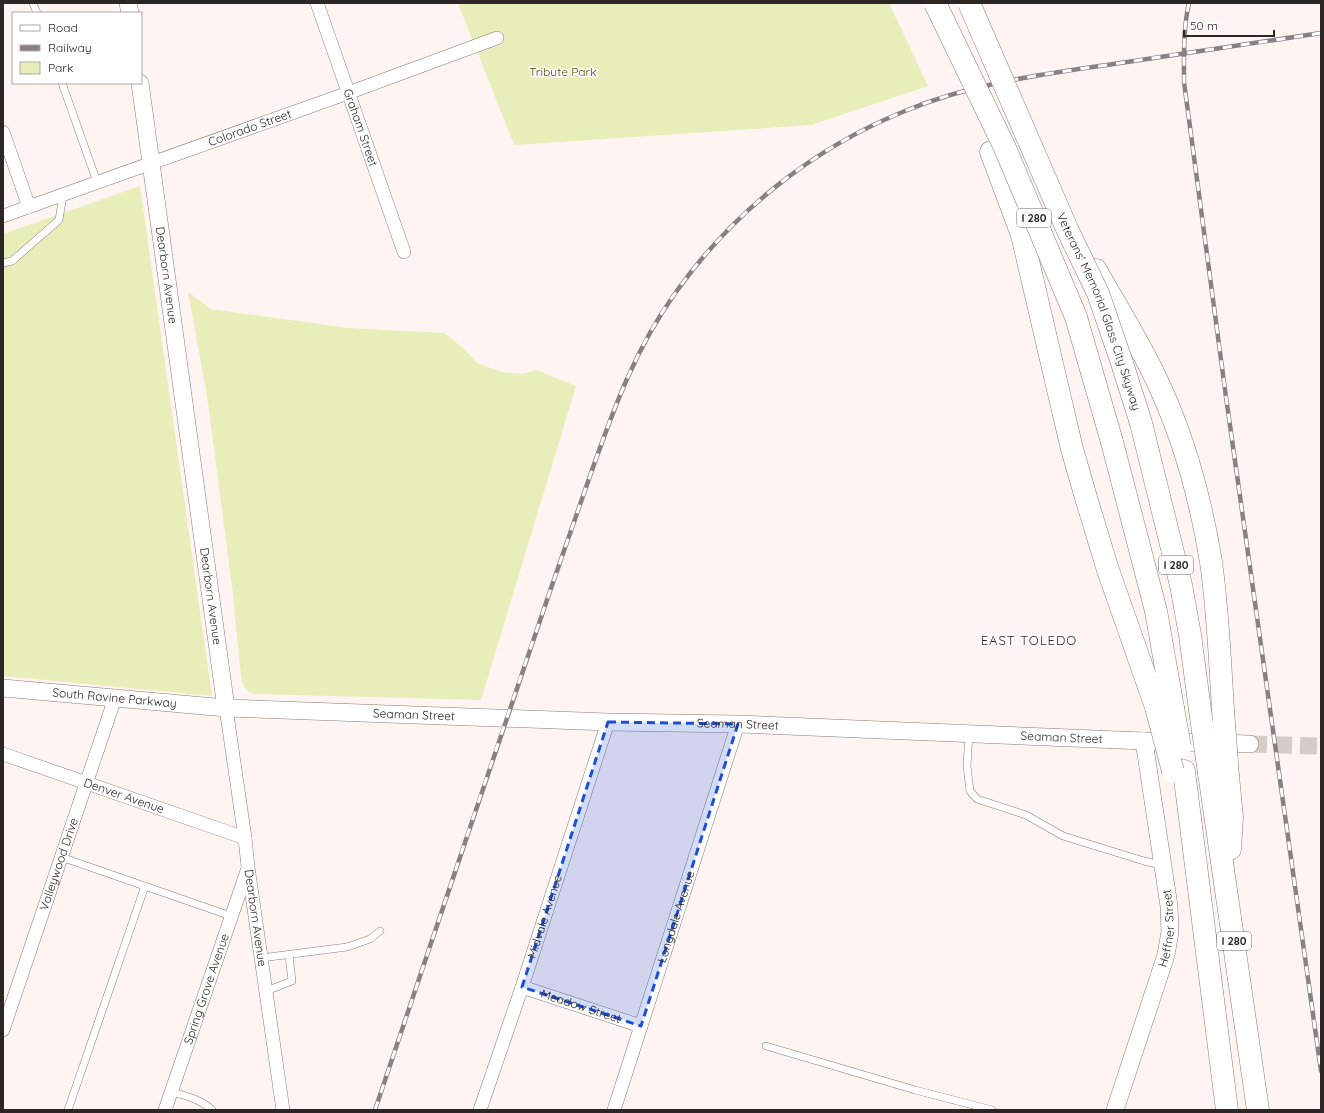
<svg xmlns="http://www.w3.org/2000/svg" width="1324" height="1113" font-family="Quicksand,sans-serif">
	<rect width="100%" height="100%" fill="#fef5f2"/>
	<!-- green -->
	<g fill="#e8eeb9">
		<polygon points="458,3 889,3 928,86 811,125 514,145"/>
		<polygon points="140,186 212,696 3,676 3,234"/>
		<path d="M188 292 211 309 349 328 444 333 463 348 477 363 502 372 522 374 537 370 576 386 481 700 254 694C245 691 243 685 241 677L232 586 207 396Z"/>
	</g>
	<g fill="none" stroke-linecap="round" stroke-linejoin="round">
		<!-- tertiary-tunnel -->
		<polyline stroke="#d4ccc9" stroke-width="17" stroke-dasharray="17 8" stroke-linecap="butt" points="1250,744 1321,746"/>
		<!-- service casing -->
		<g stroke="#877b76" stroke-width="8">
			<g id="service">
				<polyline points="33,3 37,13"/>
				<polyline points="62,83 97,182"/>
				<polyline points="3,263 12,261 59,220 63,195"/>
				<polyline points="969,734 967,766 970,791 977,799 1026,815 1063,836 1144,861 1162,865"/>
				<polyline points="61,857 231,916"/>
				<polyline points="261,958 347,947 370,939 380,931"/>
				<polyline points="266,991 292,981 289,955"/>
				<polyline points="766,1046 915,1090 992,1110"/>
				<path d="M172 1092C185 1096 201 1099 212 1110"/>
				<polyline points="68,1110 145,886"/>
			</g>
		</g>
		<!-- minor casing -->
		<g stroke="#877b76" stroke-width="14">
			<g id="minor">
				<path id="s1" d="M317 3 404 252"/>
				<polyline points="3,132 29,207"/>
				<path id="s2" d="M3 216 348 93 497 38"/>
				<path id="s3" d="M226 708 245 838 248 867 283 1110"/>
				<path id="s4" d="M3 754 245 838"/>
				<path id="s5" d="M522 987 641 1026"/>
				<path id="s6" d="M3 1030 115 698"/>
				<path id="s7" d="M165 1110 247 871"/>
				<path id="s8" d="M480 1110 522 987 608 722"/>
				<path id="s9" d="M614 1110 738 724"/>
			</g>
		</g>
		<!-- tertiary casing -->
		<g stroke="#877b76" stroke-width="18">
			<g id="tertiary">
				<polyline points="128,3 130,13"/>
				<path id="s10" d="M140 83 226 708"/>
				<path id="s11" d="M3 688 226 708 608 722 738 724 1144 741 1250 744"/>
				<path id="s12" d="M1115 1110 1166 955 1170 932 1169 906 1144 741"/>
			</g>
		</g>
		<!-- motorway casing -->
		<g stroke="#877b76" stroke-width="23">
			<g id="motorway">
				<polyline points="991,152 1022,235 1060,398 1072,449 1087,501 1108,570 1156,707"/>
				<path d="M1096 270C1117 308 1141 345 1159 385 1185 441 1201 501 1211 562 1218 611 1220 661 1223 710"/>
				<polyline points="1141,423 1181,585 1190,635 1200,710"/>
				<polyline points="1112,442 1156,611 1173,708"/>
				<polyline points="1184,771 1227,1110"/>
				<polyline points="1209,773 1258,1110"/>
				<polyline points="1228,776 1232,817 1230,849"/>
			</g>
		</g>
		<!-- service -->
		<use href="#service" stroke="#fff" stroke-width="7"/>
		<!-- minor -->
		<use href="#minor" stroke="#fff" stroke-width="13"/>
		<!-- tertiary -->
		<use href="#tertiary" stroke="#fff" stroke-width="17"/>
		<!-- motorway -->
		<use href="#motorway" stroke="#fff" stroke-width="22"/>
		<!-- rail casing -->
		<g stroke="#88817f" stroke-width="4.5">
			<g id="rail">
				<path d="M1189 3C1183 29 1184 56 1184 82L1226 397 1321 1071"/>
				<path d="M375 1110C433 938 490 766 549 594 563 554 577 513 591 473 614 408 635 349 676 292 733 212 813 148 905 111 970 84 1038 75 1107 65 1178 54 1250 44 1321 33"/>
			</g>
		</g>
		<!-- rail -->
		<use href="#rail" stroke="#fff" stroke-width="3" stroke-dasharray="9" stroke-linecap="butt"/>
		<!-- motorway-bridge casing -->
		<g stroke="#877b76" stroke-width="23" stroke-linecap="butt">
			<g id="motorway-bridge">
				<polyline points="935,3 1005,148 1076,317 1112,442"/>
				<path id="s13" d="M969 3 1068 231 1098 293 1122 363 1141 423"/>
				<polyline points="1156,707 1173,771"/>
				<polyline points="1173,708 1180,747"/>
				<polyline points="1200,710 1209,773"/>
				<polyline points="1223,710 1228,776"/>
			</g>
		</g>
		<!-- motorway-bridge -->
		<use href="#motorway-bridge" stroke="#fff" stroke-width="22"/>
	</g>
	<!-- marked area -->
	<path fill="#1d4ed8" fill-opacity="0.2" stroke="#1d4ed8" stroke-width="3" stroke-dasharray="8 5" stroke-linejoin="round" d="M608 722 738 724 641 1026 522 987Z"/>
	<g text-anchor="middle" stroke-width="3" stroke-linejoin="round" paint-order="stroke">
		<!-- shield labels -->
		<g fill="#fff" stroke="#6b6866" stroke-width="1">
			<rect x="1017" y="209" width="34" height="18" rx="3"/>
			<rect x="1159" y="556" width="34" height="18" rx="3"/>
			<rect x="1217" y="932" width="34" height="18" rx="3"/>
		</g>
		<g font-size="11" font-weight="bold" fill="#2c2725">
			<text x="1034" y="222">I 280</text>
			<text x="1176" y="569">I 280</text>
			<text x="1234" y="945">I 280</text>
		</g>
		<!-- park labels -->
		<g font-size="12" fill="#494c09" stroke="#fff">
			<text x="563" y="76">Tribute Park</text>
		</g>
		<!-- street labels -->
		<g font-size="12" fill="#2c2725" stroke="#fff">
			<text dy="4" stroke="none"><textPath href="#s2" startOffset="262">Colorado Street</textPath></text>
			<text dy="4" stroke="none"><textPath href="#s1" startOffset="132">Graham Street</textPath></text>
			<text dy="4" stroke="none"><textPath href="#s10" startOffset="194">Dearborn Avenue</textPath></text>
			<text dy="4" stroke="none"><textPath href="#s13" startOffset="335">Veterans' Memorial Glass City Skyway</textPath></text>
			<text dy="4" stroke="none"><textPath href="#s10" startOffset="518">Dearborn Avenue</textPath></text>
			<text dy="4" stroke="none"><textPath href="#s11" startOffset="112">South Ravine Parkway</textPath></text>
			<text dy="4" stroke="none"><textPath href="#s11" startOffset="412">Seaman Street</textPath></text>
			<text dy="4" stroke="none"><textPath href="#s11" startOffset="736">Seaman Street</textPath></text>
			<text dy="4" stroke="none"><textPath href="#s11" startOffset="1060">Seaman Street</textPath></text>
			<text dy="4" stroke="none"><textPath href="#s4" startOffset="128">Denver Avenue</textPath></text>
			<text dy="4" stroke="none"><textPath href="#s6" startOffset="175">Valleywood Drive</textPath></text>
			<text dy="4" stroke="none"><textPath href="#s8" startOffset="204">Midvale Avenue</textPath></text>
			<text dy="4" stroke="none"><textPath href="#s9" startOffset="203">Longdale Avenue</textPath></text>
			<text dy="4" stroke="none"><textPath href="#s3" startOffset="212">Dearborn Avenue</textPath></text>
			<text dy="4" stroke="none"><textPath href="#s12" startOffset="190">Heffner Street</textPath></text>
			<text dy="4" stroke="none"><textPath href="#s7" startOffset="128">Spring Grove Avenue</textPath></text>
			<text dy="4" stroke="none"><textPath href="#s5" startOffset="62">Meadow Street</textPath></text>
		</g>
		<!-- neighbourhood labels -->
		<g font-size="13" letter-spacing="1" fill="#322824" stroke="#fff">
			<text x="1029" y="645">EAST TOLEDO</text>
		</g>
	</g>
	<!-- border -->
	<rect width="1324" height="1113" fill="none" stroke="#2c2725" stroke-width="8"/>
	<!-- legend -->
	<rect x="12" y="12" width="130" height="72" fill="#ffffff" stroke="#aba9a8"/>
	<rect x="20" y="25" width="20" height="6" fill="#ffffff" stroke="#aba9a8"/>
	<text x="48" y="32" font-size="12" fill="#2c2725">Road</text>
	<rect x="20" y="45" width="20" height="6" fill="#88817f" stroke="#aba9a8"/>
	<text x="48" y="52" font-size="12" fill="#2c2725">Railway</text>
	<rect x="20" y="62" width="20" height="12" fill="#e8eeb9" stroke="#aba9a8"/>
	<text x="48" y="72" font-size="12" fill="#2c2725">Park</text>
	<!-- scale -->
	<path d="M1184 30v6h90v-6" fill="none" stroke="#2c2725" stroke-width="2"/>
	<text x="1190" y="30" font-size="12" fill="#2c2725" stroke="#ffffff" stroke-width="3" paint-order="stroke">50 m</text>
</svg>
